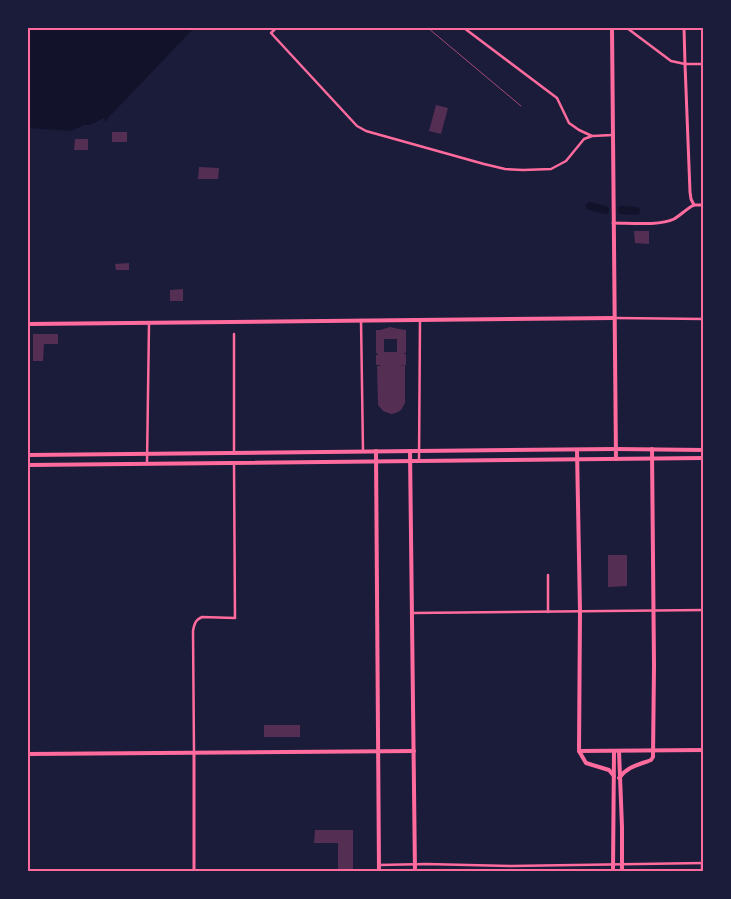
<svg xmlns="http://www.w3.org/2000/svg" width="731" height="899" font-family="'Noto Sans',sans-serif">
	<rect width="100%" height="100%" fill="#1b1b3a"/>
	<!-- water -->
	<polygon fill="#12122b" points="28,28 194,28 110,116 105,122 104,118 90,125 84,125 71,131 28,128"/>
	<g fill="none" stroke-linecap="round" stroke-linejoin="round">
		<!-- river -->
		<g stroke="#12122b" stroke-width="8">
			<polyline points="590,206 605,210"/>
			<polyline points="622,210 636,211"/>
		</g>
	</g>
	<!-- building -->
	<g fill="#542f53" fill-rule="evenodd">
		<polygon points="436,105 448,108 441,134 429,131"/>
		<rect x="112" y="132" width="15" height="10"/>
		<polygon points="75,139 88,139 88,150 74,150"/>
		<polygon points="199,167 219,168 218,179 198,179"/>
		<polygon points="634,231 649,231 649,244 635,243"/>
		<polygon points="129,263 129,270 116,270 115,264"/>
		<polygon points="183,289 183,301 170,301 170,290"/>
		<path d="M390 327 399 329 406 330V353H404V354H406V365H402L401 366 405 365V403L401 410 396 413 391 414 383 411 378 405 377 366H380V365H376V355H378L377 353H376V330H380ZM384 339H397V352H384Z"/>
		<polygon points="33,334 58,334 58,344 44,344 43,361 33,361"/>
		<polygon points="608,555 627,555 627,586 608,587"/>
		<rect x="264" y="725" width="36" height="12"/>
		<polygon points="315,830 353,830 353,872 338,872 338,843 314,843"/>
	</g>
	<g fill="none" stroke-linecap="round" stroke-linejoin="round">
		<!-- minor -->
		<g stroke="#ff6b9d" stroke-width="2.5">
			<polyline points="276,28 271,33 357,126 366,131 484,164 505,169 523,170 551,169 566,161 584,139 592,136 613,135"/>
			<polyline points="464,28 557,98 569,123 579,130 592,136"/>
			<polyline points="627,28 671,61 685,64 704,64"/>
			<polyline points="615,318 704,319"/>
			<polyline points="361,320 363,451"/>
			<polyline points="234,453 234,334"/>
			<polyline points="419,461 420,320"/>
			<polyline points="147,463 149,324"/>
			<polyline points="548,612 548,575"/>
			<polyline points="413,613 704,610"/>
			<path d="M194 753 193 631C194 625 195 620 202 617L235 618 234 463"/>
			<polyline points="702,863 702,872"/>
			<polyline points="379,865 426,864 511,866 704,863"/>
		</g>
		<!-- tertiary -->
		<g stroke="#ff6b9d" stroke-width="3">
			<polyline points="684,28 685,64 690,192 691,199 694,205"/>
			<polyline points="694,205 704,205"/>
			<path d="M613 223C629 223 660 226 674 219 681 215 686 209 694 205"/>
			<polyline points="194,753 194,872"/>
		</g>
		<!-- secondary -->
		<g stroke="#ff6b9d" stroke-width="4">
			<polyline points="28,324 615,318"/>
			<polyline points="577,450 580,611 579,751 586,763 609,770 614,776"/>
			<polyline points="376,451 379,872"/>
			<polyline points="410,451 415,872"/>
			<polyline points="579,751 704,750"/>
			<polyline points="619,751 622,827 622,872"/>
			<polyline points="28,754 414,751"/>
			<path d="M619 778C628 766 638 765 651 760L653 757 654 666 652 449"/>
			<polyline points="613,872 614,751"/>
		</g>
		<!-- primary -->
		<g stroke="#ff6b9d" stroke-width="4">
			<polyline points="612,28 616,459"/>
			<polyline points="28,455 616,449 704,450"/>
			<polyline points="28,465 704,458"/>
		</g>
		<!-- rail -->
		<polyline stroke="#a44b75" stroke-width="1" points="428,28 521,106"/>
	</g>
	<!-- border -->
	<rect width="731" height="899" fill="none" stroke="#1b1b3a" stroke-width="58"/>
	<rect x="29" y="29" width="673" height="841" fill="none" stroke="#ff6b9d" stroke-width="2"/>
</svg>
